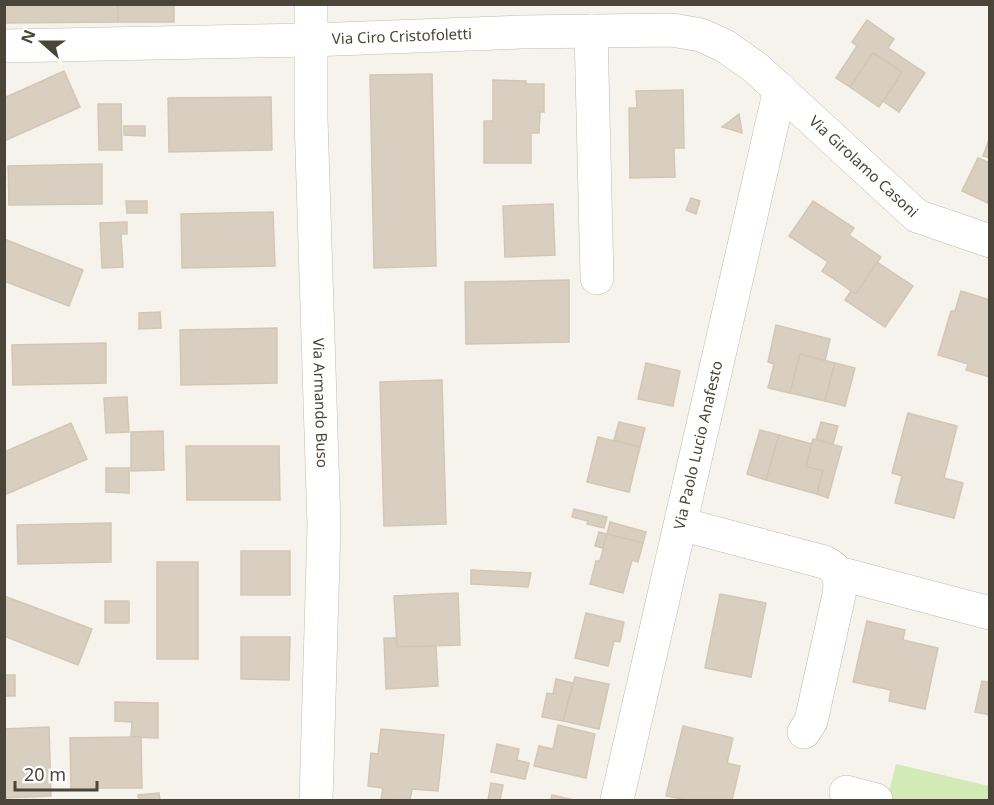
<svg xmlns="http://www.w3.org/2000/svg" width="994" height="805" font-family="'Noto Sans',sans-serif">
	<rect width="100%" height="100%" fill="#f6f3ec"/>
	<!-- green -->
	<polygon fill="#d2eab5" points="896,764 989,786 989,800 887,800"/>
	<!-- building -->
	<g fill="#d8cfc1" stroke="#d3c7b4" stroke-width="1.5">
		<polygon points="4,4 118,4 118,22 4,23"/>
		<rect x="118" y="4" width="56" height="18"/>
		<polygon points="867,20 894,39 888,48 925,73 899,112 883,101 902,72 873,53 850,87 836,78 857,46 852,42"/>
		<polygon points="873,53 902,72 879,107 850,87"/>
		<polygon points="64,71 80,107 4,141 4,98"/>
		<polygon points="432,74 436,266 374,268 370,75"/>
		<polygon points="493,80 526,81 526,84 544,84 544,112 540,112 539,133 531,133 531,163 484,163 484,121 493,121"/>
		<polygon points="683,90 684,148 674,148 675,177 630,178 629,108 637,108 636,91"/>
		<polygon points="271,97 272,150 169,152 168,98"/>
		<polygon points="98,104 121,104 122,150 99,150"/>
		<polygon points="739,114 742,133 722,127"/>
		<polygon points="124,126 145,126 145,136 124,135"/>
		<polygon points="989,140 990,140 990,158 983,156"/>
		<polygon points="978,158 990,163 990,204 962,191"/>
		<polygon points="102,164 102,204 9,205 8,166"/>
		<polygon points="691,198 700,201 696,214 686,210"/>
		<polygon points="126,201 147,201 147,213 127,213"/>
		<polygon points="813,201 854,228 849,235 881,257 856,294 822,271 828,262 789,236"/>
		<polygon points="553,204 555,255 505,257 503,206"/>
		<polygon points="273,212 275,266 182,268 181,214"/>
		<polygon points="127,222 127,234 121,234 123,267 102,268 100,223"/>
		<polygon points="4,239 83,270 69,306 4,281"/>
		<polygon points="877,262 913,286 885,327 845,300 851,291 856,294"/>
		<polygon points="569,280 569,342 466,344 465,282"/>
		<polygon points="961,291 990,300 990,377 966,370 968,364 938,355 951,311 955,311"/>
		<polygon points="160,312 161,328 139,329 139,313"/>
		<polygon points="776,325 830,339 825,361 800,354 790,393 768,388 774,364 768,362"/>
		<polygon points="277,328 277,383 181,385 180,330"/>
		<polygon points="106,343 106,383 13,385 12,345"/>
		<polygon points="800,354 835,363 825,401 790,393"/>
		<polygon points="646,363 680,371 673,406 638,399"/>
		<polygon points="835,363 855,368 845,406 825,401"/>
		<polygon points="442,380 446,524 384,526 380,382"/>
		<polygon points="127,397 129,432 106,433 104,398"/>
		<polygon points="908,413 957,426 944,478 963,483 954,518 895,503 902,476 892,473"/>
		<polygon points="619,422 645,428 640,447 614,440"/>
		<polygon points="821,422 838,426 833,444 816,439"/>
		<polygon points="71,423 87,459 4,495 4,452"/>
		<polygon points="760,430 779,435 766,480 747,474"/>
		<polygon points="163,431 164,470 131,471 131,432"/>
		<polygon points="779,435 812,444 806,466 823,471 817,494 766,480"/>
		<polygon points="598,437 640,447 629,492 587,482"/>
		<polygon points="813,439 842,447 828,498 817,494 823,471 806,466"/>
		<polygon points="186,446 279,446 280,500 187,500"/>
		<polygon points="106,468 129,468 129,493 106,492"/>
		<polygon points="574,509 607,517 604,528 587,524 588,521 572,517"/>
		<polygon points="610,522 646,532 643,543 607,534"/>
		<polygon points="111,523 111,562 18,564 17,525"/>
		<polygon points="599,532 607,534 603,548 595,546"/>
		<polygon points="607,534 643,543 638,562 632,560 623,593 590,584 596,561 600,561"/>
		<rect x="241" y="551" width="49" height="44"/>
		<rect x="157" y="562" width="41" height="97"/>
		<polygon points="471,570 531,573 528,587 471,584"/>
		<polygon points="458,593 460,645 397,647 394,596"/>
		<polygon points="720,594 766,603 751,677 705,668"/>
		<polygon points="4,596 92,629 78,665 4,636"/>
		<rect x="105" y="601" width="24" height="22"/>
		<polygon points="586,613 624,622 620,642 614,641 608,666 575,658"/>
		<polygon points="867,621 905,630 903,640 938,648 925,709 889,701 891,690 853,682"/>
		<polygon points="241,637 290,637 289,680 241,679"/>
		<polygon points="384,638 396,638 397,647 436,646 438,686 386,689"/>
		<rect x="4" y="675" width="11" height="21"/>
		<polygon points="990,675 990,715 975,712 982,681 988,682"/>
		<polygon points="575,677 609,684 599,729 563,721"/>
		<polygon points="556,679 573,683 563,721 542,717 547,693 553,694"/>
		<polygon points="115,702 158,703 158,738 131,737 132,722 115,721"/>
		<polygon points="558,725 595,734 586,778 534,766 539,746 553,749"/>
		<polygon points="683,726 733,738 727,763 740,766 732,800 688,800 666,796"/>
		<polygon points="49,727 51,796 4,798 4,729"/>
		<polygon points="381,729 444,735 438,791 412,789 410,800 398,800 381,799 383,788 368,786 371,753 378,754"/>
		<polygon points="131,737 141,737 142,788 71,788 70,738"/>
		<polygon points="497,744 519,749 517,760 529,763 525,779 491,772"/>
		<polygon points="491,783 503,785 500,800 488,800"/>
		<polygon points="159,793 160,800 139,800 138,795"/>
		<polygon points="552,795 574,800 551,800"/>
	</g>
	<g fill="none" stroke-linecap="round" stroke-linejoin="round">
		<!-- minor casing -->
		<g stroke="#c2bbae" stroke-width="34">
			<g id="minor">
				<path id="s1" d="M311 4V118L324 526 316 800"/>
				<polyline points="591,31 597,278"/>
				<path id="s2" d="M4 46 311 40 521 32 672 30 701 35 725 46 756 68 917 216 990 241"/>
				<path d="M681 524 824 562C840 569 841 579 839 595L811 721 804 732"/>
				<polyline points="838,573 990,613"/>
				<polyline points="846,792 876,800"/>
				<path id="s3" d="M617 800 780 89"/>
			</g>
		</g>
		<!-- minor -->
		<use href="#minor" stroke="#fff" stroke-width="33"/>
	</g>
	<g text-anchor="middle" stroke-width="4.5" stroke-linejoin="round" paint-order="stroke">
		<!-- street labels -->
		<g font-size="15" fill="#4b4439" stroke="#fff">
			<text dy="5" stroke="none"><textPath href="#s2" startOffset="398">Via Ciro Cristofoletti</textPath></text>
			<text dy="5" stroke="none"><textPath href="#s2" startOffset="908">Via Girolamo Casoni</textPath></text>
			<text dy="5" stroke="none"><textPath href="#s1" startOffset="399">Via Armando Buso</textPath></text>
			<text dy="5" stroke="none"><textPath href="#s3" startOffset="364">Via Paolo Lucio Anafesto</textPath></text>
		</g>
	</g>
	<!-- border -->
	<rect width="994" height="805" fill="none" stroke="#4b4439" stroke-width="12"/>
	<!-- north arrow -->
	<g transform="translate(42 42) rotate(291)" stroke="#ffffff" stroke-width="4.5" paint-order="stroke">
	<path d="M0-4.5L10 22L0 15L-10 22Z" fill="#4b4439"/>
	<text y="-9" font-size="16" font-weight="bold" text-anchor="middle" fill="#4b4439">N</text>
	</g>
	<!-- scale -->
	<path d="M15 781v9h82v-9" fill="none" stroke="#4b4439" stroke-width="3"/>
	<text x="24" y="781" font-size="18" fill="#4b4439" stroke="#ffffff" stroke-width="4.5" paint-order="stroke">20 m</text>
</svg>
